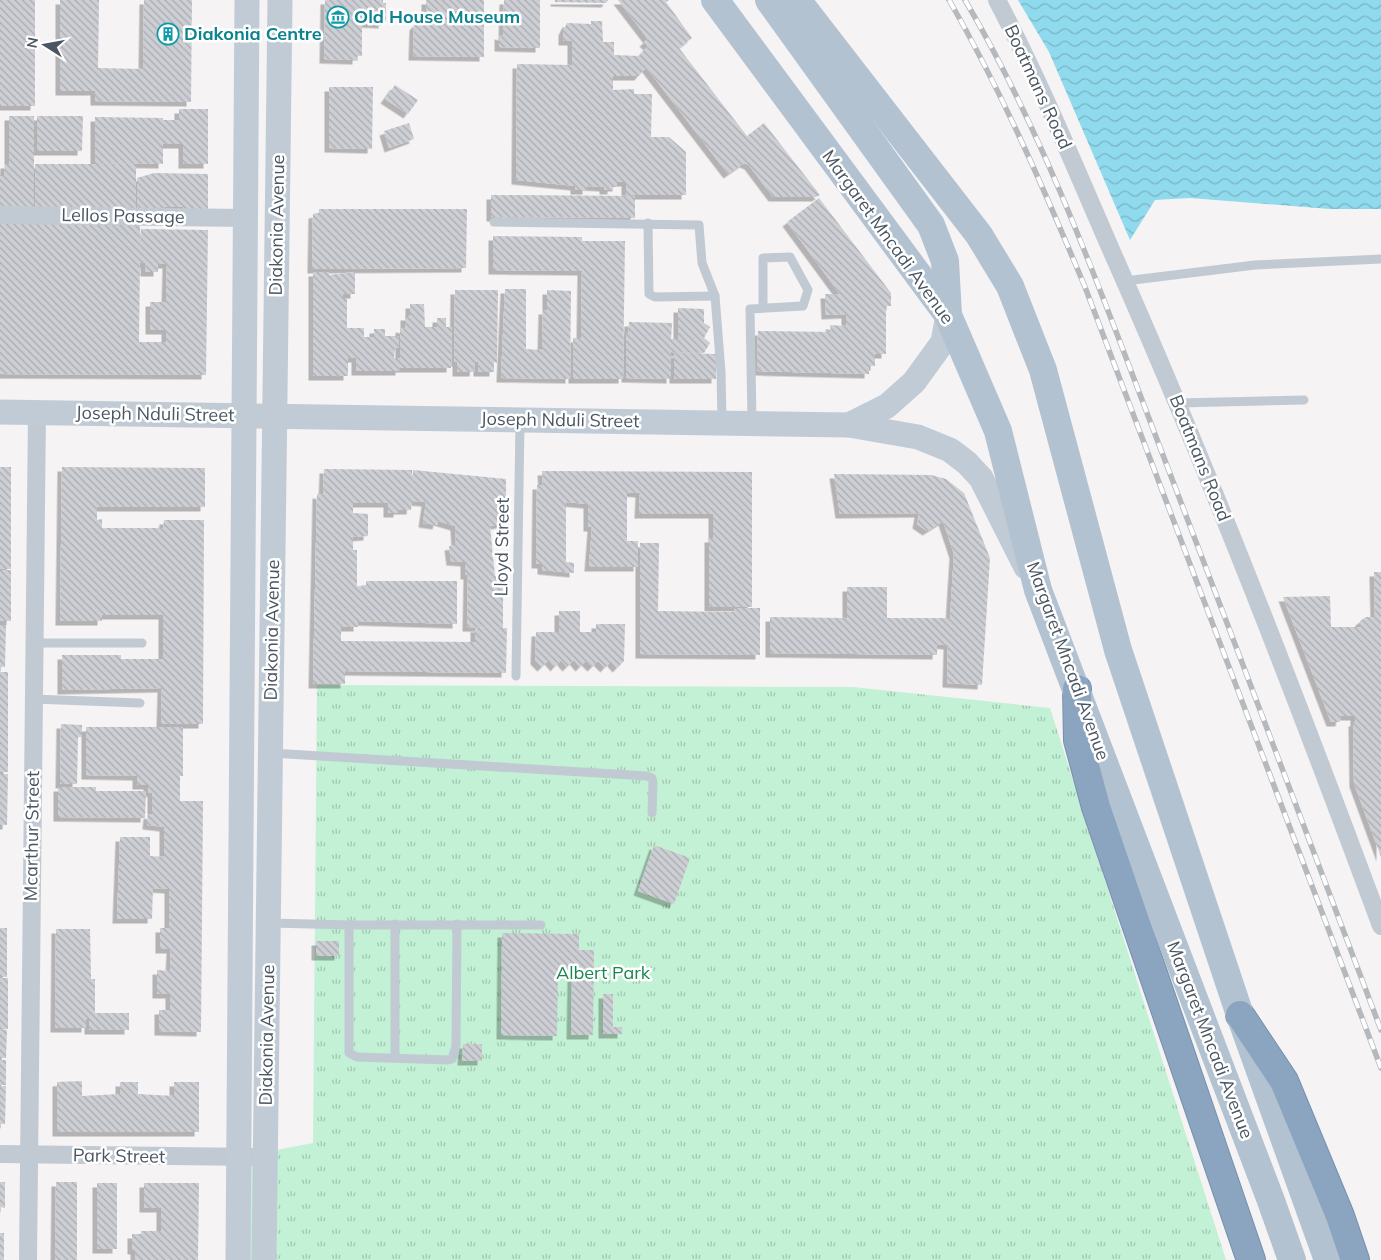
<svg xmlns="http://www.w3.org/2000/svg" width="1381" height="1260" font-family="Mulish,sans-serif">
	<defs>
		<pattern id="grass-tufts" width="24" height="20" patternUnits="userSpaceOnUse" patternTransform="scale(1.25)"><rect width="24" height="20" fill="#c3f1d5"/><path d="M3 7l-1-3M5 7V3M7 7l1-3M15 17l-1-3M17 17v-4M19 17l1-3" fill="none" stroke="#a0c6b0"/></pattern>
		<pattern id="water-waves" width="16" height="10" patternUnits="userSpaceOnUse" patternTransform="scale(1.25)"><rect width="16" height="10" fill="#90daee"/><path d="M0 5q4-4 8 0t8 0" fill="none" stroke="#78b4c4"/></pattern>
		<pattern id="building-back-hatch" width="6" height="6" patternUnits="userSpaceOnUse" patternTransform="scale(1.25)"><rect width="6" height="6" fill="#cdcfd5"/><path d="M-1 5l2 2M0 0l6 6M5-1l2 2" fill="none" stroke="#a8abb0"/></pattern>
		<filter id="shadow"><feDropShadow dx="-4.5" dy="4.5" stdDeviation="0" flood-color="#0004"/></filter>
	</defs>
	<rect width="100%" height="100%" fill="#f5f3f3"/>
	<!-- grass -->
	<polygon fill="url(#grass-tufts)" points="317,685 853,687 1050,708 1226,1260 238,1260 239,1157 313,1143"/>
	<!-- water -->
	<polygon fill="url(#water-waves)" points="1018,0 1381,0 1381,209 1330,209 1190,198 1155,200 1130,240 1049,52"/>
	<!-- building -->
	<g fill="url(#building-back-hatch)" fill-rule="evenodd" filter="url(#shadow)">
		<rect x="0" y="0" width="35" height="106"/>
		<polygon points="60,0 99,0 98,68 143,69 144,0 192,0 191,102 95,101 95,91 60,91"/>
		<polygon points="325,0 383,0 383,3 386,3 386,21 383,21 383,24 362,23 362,56 357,56 357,60 324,59"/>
		<polygon points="426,0 484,0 484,57 413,56 414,26 418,22 426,20"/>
		<polygon points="504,0 540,0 540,48 499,47 499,35 503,36"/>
		<polygon points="555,0 608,0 606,3 555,2"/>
		<polygon points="618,0 669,0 666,2 692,38 679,48 747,136 764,123 820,195 816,197 773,197 749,165 744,163 728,174 646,67 639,76 613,76 613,90 634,89 634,94 652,94 651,137 669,137 686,152 686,195 626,195 626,182 617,182 617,187 612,187 612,190 604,190 604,187 587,186 587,190 575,190 575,186 516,180 517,64 572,65 572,41 563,41 563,31 567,23 591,24 591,21 602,21 603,42 614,42 614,55 639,56 648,46 644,42 648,39"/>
		<polygon points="395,85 418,100 408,114 385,99"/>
		<polygon points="329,87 373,87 372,149 329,148"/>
		<polygon points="179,109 208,109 208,164 183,164 183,144 163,144 163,164 95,163 95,117 163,118 163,120 179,120"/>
		<polygon points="9,116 34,116 34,210 0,210 0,176 4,176 5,164 9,164"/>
		<polygon points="37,116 83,116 82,151 37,151"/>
		<polygon points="409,123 414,139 389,148 384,131"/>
		<rect x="35" y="164" width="101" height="46"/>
		<polygon points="154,173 208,174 208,214 183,213 183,207 165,207 165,214 137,213 137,178"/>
		<polygon points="491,195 635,196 635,218 491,217"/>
		<polygon points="819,198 891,293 891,306 886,306 886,354 875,354 875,366 869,366 869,374 757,371 758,331 831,332 830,325 846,326 846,314 826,315 825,294 840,294 787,222"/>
		<polygon points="319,209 467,209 466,268 312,269 313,214 319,213"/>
		<path d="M0 223 140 224V255L141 229 208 230 206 375 0 374ZM140 263H145V272H158V264H167L166 302H150V330H166V342H139Z"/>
		<polygon points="493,236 582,237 582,241 625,241 623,379 573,379 573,338 581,338 582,271 493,270"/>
		<polygon points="313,272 329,272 329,275 355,272 355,294 343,294 343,298 347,298 347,328 364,328 364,337 374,337 374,329 385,329 385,336 399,336 399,348 395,348 394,358 400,358 400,328 405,329 405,316 410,316 410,304 424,304 425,327 437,327 437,318 446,318 446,327 452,327 451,368 400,368 400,371 356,371 356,358 348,358 348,376 313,376"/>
		<polygon points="505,289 526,289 526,349 542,350 543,310 547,310 547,290 571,291 570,379 501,378"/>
		<polygon points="455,290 498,290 497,363 494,362 494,372 478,372 478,362 475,362 474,372 457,372 457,362 454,362"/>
		<polygon points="678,308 704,309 704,323 710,327 704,338 710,343 704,353 671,352 671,379 626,378 626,333 628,333 629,322 672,323 671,339 678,339"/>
		<polygon points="674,353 716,354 716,379 674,379"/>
		<rect x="0" y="467" width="11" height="102"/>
		<polygon points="62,467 205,468 205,507 97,507 97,520 102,519 102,528 163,528 164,520 204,520 203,724 161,724 162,688 62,690 62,655 121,655 121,659 163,659 163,615 102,615 102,621 60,621"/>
		<polygon points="324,469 412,470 412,498 413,470 506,479 506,523 490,526 495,576 503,576 503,628 467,627 468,575 465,575 465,562 451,561 449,546 456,545 455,526 438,521 437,525 423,523 426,502 412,501 411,510 398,510 398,513 388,513 388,503 353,503 353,513 368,514 368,536 353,537 353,550 357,550 357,586 366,587 366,581 457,581 457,624 358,621 358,627 341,627 341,641 475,642 475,628 507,628 506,673 345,671 345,684 313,684 317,494 323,495"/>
		<polygon points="542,471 752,472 752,607 709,607 709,538 713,538 713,514 639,514 640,493 627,492 627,541 638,541 638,567 589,567 592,527 588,527 588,504 566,502 566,562 574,563 574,573 542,570 542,564 536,564 537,485 543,485"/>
		<polygon points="834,474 931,475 946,479 964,493 990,558 982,685 947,683 948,645 937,644 937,655 770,653 770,617 847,618 847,587 887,587 887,618 950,618 954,554 943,521 927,531 917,524 919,513 840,514"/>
		<polygon points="640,543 659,543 658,611 734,612 734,608 760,608 760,655 640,654"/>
		<rect x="0" y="570" width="11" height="51"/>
		<polygon points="1374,572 1381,572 1381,857 1354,783 1353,722 1355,722 1355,716 1341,716 1340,722 1331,722 1283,597 1330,596 1331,627 1360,627 1360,621 1366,617 1375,617"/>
		<polygon points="559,611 580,611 580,632 596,632 596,624 625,624 624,661 617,668 611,661 605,668 598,661 592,667 586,661 580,667 574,660 567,667 561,660 555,667 549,660 542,667 535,660 536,632 559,632"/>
		<polygon points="0,625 6,625 5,667 0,667"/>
		<rect x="0" y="672" width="8" height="100"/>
		<polygon points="61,724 82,725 82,737 78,737 77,784 60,784"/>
		<polygon points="86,727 183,727 183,776 180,776 180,801 203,801 201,1032 159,1031 159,1010 170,1010 170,994 157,994 157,970 170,971 171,949 160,949 160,928 169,928 169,889 153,888 152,919 117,919 120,837 150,837 150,856 164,857 164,827 147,825 148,814 152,815 152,792 148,793 148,785 137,785 137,776 86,775"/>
		<polygon points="0,774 8,774 7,825 0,825"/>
		<polygon points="58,787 96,787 96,791 146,791 145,818 58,817"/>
		<polygon points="654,845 690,858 674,904 638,891"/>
		<rect x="0" y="928" width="7" height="49"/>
		<polygon points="56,929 90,929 91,979 95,979 95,1013 129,1013 129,1030 89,1030 89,1019 86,1019 86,1028 55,1028"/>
		<polygon points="502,933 579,934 579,950 594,950 593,1035 571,1035 572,974 558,974 557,1036 501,1035"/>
		<rect x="316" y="941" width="23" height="15"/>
		<rect x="0" y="978" width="8" height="51"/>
		<polygon points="603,994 613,994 613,1027 622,1027 622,1034 603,1034"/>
		<polygon points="0,1029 7,1030 6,1058 0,1058"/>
		<polygon points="463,1044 482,1044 482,1061 462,1061"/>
		<rect x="0" y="1060" width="6" height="25"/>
		<polygon points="82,1081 82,1096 120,1094 120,1082 138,1082 138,1094 174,1096 174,1082 199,1082 199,1132 57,1132 57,1082"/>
		<polygon points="0,1086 6,1086 5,1124 0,1124"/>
		<polygon points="0,1182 5,1182 5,1208 0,1207"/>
		<polygon points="56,1182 77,1182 77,1260 55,1260"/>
		<rect x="97" y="1183" width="20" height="66"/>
		<polygon points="144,1183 199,1183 198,1260 135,1260 135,1250 132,1250 132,1234 141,1234 141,1231 161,1231 161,1208 144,1208"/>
		<rect x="0" y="1233" width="4" height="27"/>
	</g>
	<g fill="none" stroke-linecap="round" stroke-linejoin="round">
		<!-- highway casing -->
		<g stroke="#7690ad" stroke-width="30">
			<g id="highway">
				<polyline points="1077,689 1078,740 1096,807 1251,1260"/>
				<polyline points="1240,1015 1284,1081 1340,1216 1355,1260"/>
			</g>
		</g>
		<!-- lane -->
		<g stroke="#c1cad2" stroke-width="9">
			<polyline points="494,222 699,225 702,263 715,296 721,372 722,421"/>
			<polyline points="648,223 649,294 655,297 715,296"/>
			<polyline points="1125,281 1255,265 1381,259"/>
			<polyline points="1179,403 1304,400"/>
			<polyline points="752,421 750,309 803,306 808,290 790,257 763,258 763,308"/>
			<polyline points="34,643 142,643"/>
			<polyline points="516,676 520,422"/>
			<polyline points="33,699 140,703"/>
			<polyline points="271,753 647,776 652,778 653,782 652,813"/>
			<polyline points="271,923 349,925 349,1053 357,1057 448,1060 452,1059 456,1046 457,924"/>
			<polyline points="349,925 541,925"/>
			<polyline points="395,1058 395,924"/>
		</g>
		<!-- street -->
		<g stroke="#c1cad2" stroke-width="18">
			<path d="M997 0C1040 82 1075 167 1112 252 1210 473 1297 699 1381 926"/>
			<polyline points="0,215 245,218"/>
			<polyline points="0,1154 265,1157"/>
			<polyline points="28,1260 37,412"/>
		</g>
		<!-- secondary -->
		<g stroke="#c1cbd6" stroke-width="25">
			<polyline points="0,412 849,425 918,437 950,450 967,463 981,478 1026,567"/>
			<polyline points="849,425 887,406 914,382 943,342 948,315"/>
			<polyline points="238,1260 247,0"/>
			<polyline points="264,1260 280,0"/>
		</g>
		<!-- primary -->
		<g stroke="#b3c2d1" stroke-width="28">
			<polyline points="715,0 948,315 998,431 1038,590 1270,1198 1292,1260"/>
			<polyline points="769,0 931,225 945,261 948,315"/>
			<polyline points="797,0 979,235 1010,286 1043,370 1118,650 1240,1015 1328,1260"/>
		</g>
		<!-- highway -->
		<use href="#highway" stroke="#8ba5c1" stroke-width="28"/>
		<!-- rail casing -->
		<g stroke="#b5b8bd" stroke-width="5.5">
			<g id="rail">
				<path d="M949 0C1002 92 1044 189 1085 287L1381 1068"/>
				<path d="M965 0C1048 141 1103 298 1161 450 1235 643 1308 837 1381 1030"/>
			</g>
		</g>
		<!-- rail -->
		<use href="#rail" stroke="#fff" stroke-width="4" stroke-dasharray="11" stroke-linecap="butt"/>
	</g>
	<!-- icons -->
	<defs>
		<g id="museum-ring" transform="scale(1.125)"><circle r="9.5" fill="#fff" stroke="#0f9aa8" stroke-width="1.5"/><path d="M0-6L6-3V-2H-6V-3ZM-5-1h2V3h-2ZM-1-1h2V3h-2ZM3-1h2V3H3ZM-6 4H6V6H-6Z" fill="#0f9aa8"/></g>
		<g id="building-ring" transform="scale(1.125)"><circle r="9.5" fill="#fff" stroke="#0f9aa8" stroke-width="1.5"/><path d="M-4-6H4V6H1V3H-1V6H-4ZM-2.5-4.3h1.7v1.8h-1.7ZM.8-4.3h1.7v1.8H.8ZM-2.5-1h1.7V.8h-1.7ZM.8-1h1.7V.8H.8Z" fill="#0f9aa8"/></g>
	</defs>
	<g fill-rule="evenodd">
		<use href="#museum-ring" x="338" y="17"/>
		<use href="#building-ring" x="168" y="34"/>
	</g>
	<g text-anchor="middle" stroke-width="5" stroke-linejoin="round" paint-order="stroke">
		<!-- culture labels -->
		<g font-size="18" font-weight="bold" fill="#0d838f" stroke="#fff" text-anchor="start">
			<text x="354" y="23">Old House Museum</text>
			<text x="184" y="40">Diakonia Centre</text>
		</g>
		<!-- street labels -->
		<g font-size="18" fill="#4a5661" stroke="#fff">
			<text transform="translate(1038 87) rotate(65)" y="6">Boatmans Road</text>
			<text transform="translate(123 216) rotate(1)" y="6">Lellos Passage</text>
			<text transform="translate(277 225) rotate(-89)" y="6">Diakonia Avenue</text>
			<text transform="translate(888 237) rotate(54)" y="6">Margaret Mncadi Avenue</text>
			<text transform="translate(155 414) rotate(1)" y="6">Joseph Nduli Street</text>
			<text transform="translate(560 420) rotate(1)" y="6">Joseph Nduli Street</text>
			<text transform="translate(1200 458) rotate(68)" y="6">Boatmans Road</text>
			<text transform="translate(502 547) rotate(-89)" y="6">Lloyd Street</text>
			<text transform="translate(272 630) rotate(-89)" y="6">Diakonia Avenue</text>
			<text transform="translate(1068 661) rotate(70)" y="6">Margaret Mncadi Avenue</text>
			<text transform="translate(32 836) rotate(-89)" y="6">Mcarthur Street</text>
			<text transform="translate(267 1035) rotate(-89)" y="6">Diakonia Avenue</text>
			<text transform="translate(1210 1040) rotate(69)" y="6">Margaret Mncadi Avenue</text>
			<text transform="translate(119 1156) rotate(1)" y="6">Park Street</text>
		</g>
		<!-- park labels -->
		<g font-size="18" fill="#17864f" stroke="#fff">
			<text x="603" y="979">Albert Park</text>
		</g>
	</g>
	<!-- north arrow -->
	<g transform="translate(45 45) rotate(281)" stroke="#ffffff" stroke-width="4" paint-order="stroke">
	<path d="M0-4L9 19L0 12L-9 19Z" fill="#4a5661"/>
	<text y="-8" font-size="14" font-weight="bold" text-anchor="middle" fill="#4a5661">N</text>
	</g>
</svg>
